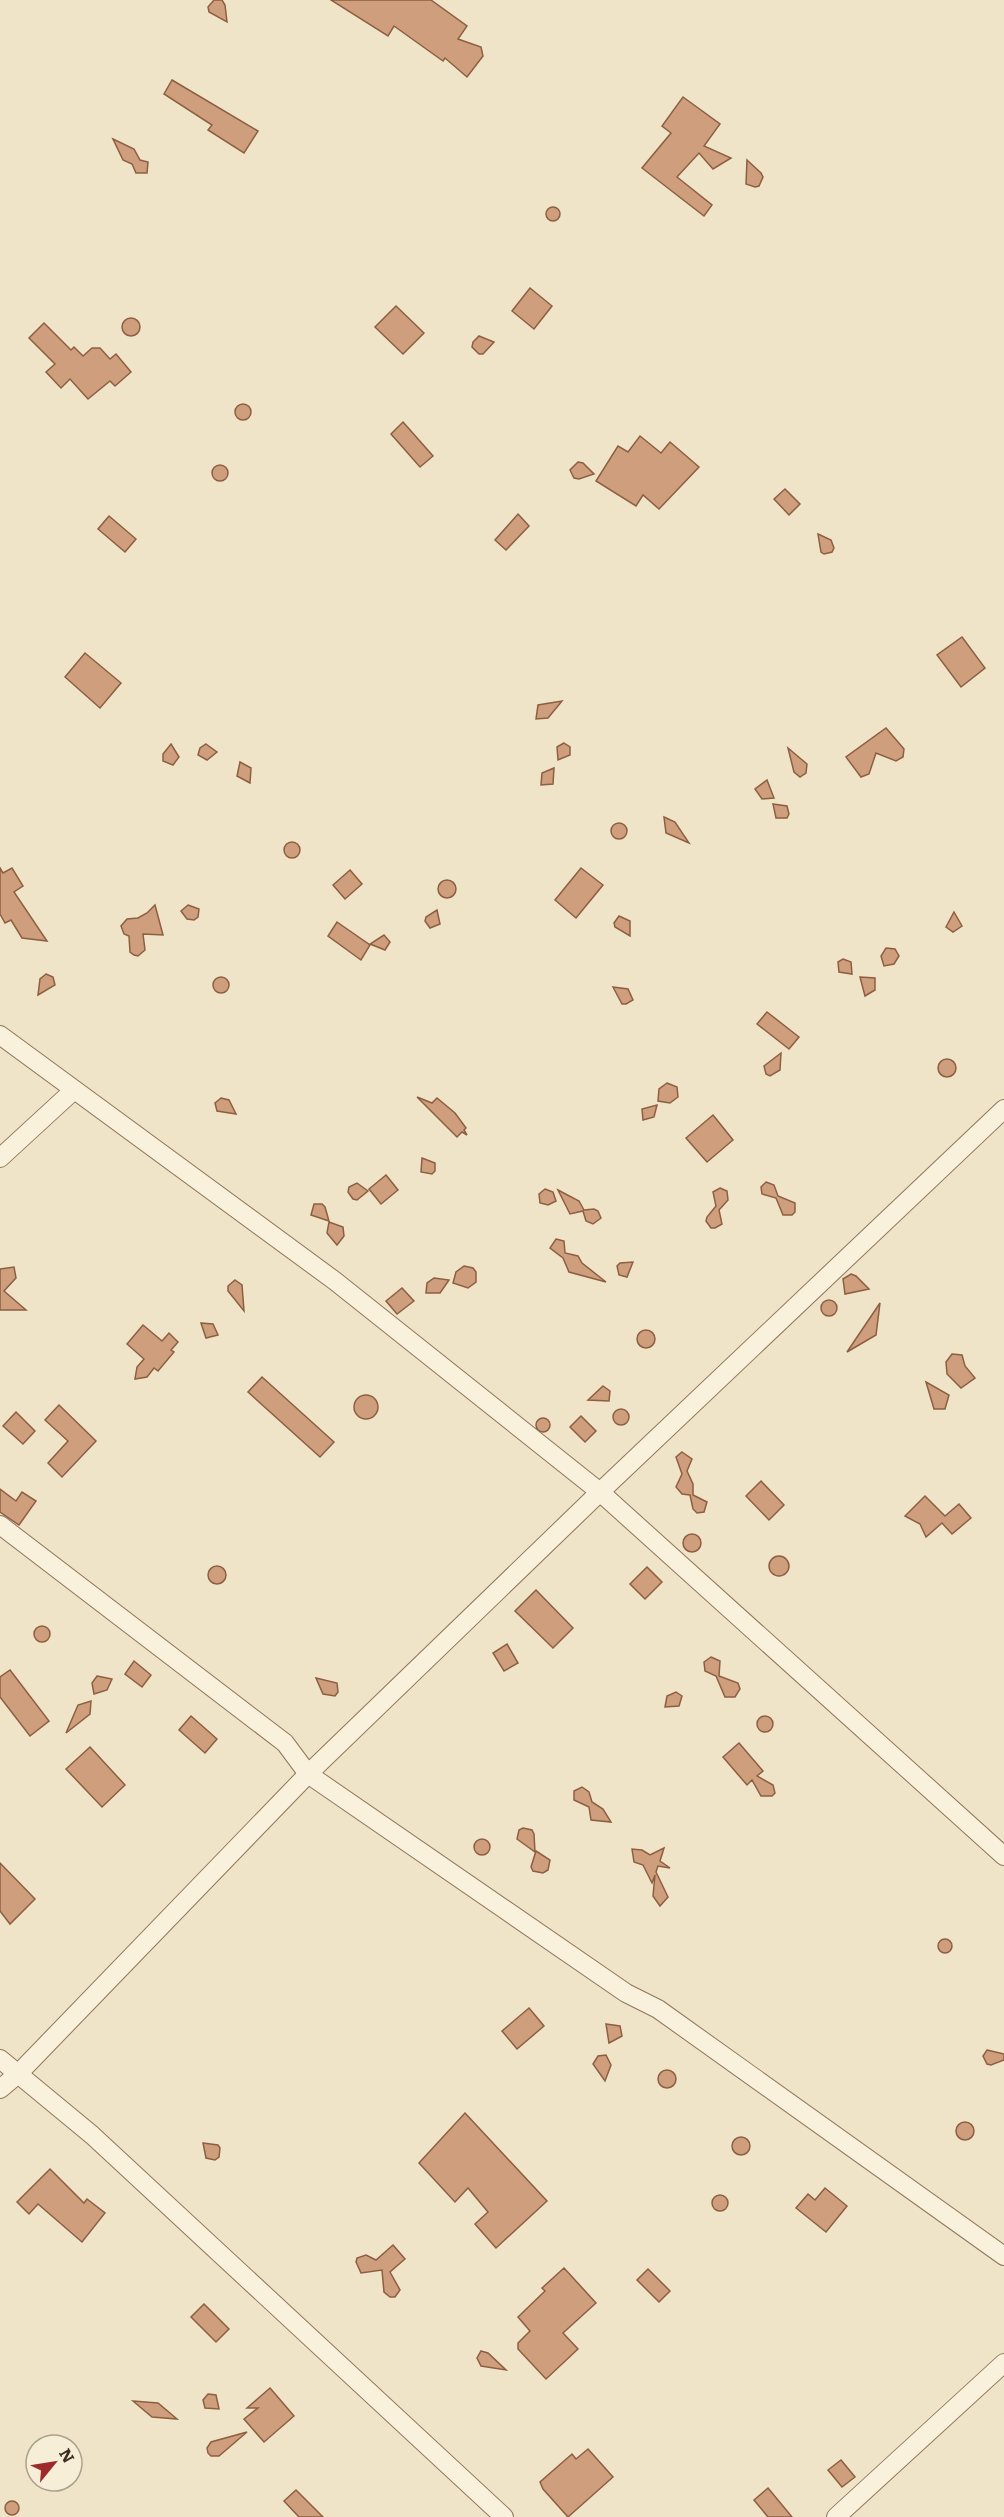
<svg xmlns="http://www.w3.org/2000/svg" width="1004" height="2517" font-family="Literata,serif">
	<rect width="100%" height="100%" fill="#f0e4c8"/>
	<!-- building -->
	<g fill="#cf9f7d" stroke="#8d5f41" stroke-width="1.5">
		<polygon points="214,0 222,0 225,5 227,22 209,12 208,7"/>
		<polygon points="331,0 431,0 467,26 458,39 481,47 483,56 467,77 445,58 443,61 394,26 388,36"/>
		<polygon points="172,80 258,131 244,153 208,130 212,125 164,94"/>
		<polygon points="683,97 720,124 704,146 731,158 713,169 699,153 677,177 712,205 704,216 642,168 671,133 662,126"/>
		<polygon points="113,139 134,149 140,160 148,162 147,173 136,173 132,164 123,160"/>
		<polygon points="747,160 761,173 763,177 759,186 755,187 746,184"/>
		<circle cx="553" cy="214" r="7"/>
		<polygon points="530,288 552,306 534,329 512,311"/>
		<polygon points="396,306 424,333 403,354 375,327"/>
		<circle cx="131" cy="327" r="9"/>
		<polygon points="44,323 71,350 74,347 83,356 92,348 100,348 110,359 116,354 131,372 115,386 110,381 88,399 70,379 61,388 46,372 55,364 29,338"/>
		<polygon points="479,336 494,342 483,354 479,354 472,347 473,342"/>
		<circle cx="243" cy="412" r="8"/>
		<polygon points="403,422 433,456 420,467 391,434"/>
		<polygon points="640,436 661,453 670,442 699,467 659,509 643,495 636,506 596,481 618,446 628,452"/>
		<polygon points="578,462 583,463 594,474 579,479 574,478 570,470"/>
		<circle cx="220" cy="473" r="8"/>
		<polygon points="785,489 800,504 789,515 774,499"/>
		<polygon points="518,514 529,526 506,550 495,540"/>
		<polygon points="109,516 136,539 125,552 98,529"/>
		<polygon points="818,534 831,540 834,548 832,552 824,554 821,552"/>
		<polygon points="962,637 985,668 961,687 937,655"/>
		<polygon points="85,653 121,683 100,708 65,677"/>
		<polygon points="562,701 548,718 536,719 538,705"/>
		<polygon points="886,728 904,749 903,757 896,761 876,753 869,774 861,777 846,757"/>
		<polygon points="564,743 570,747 570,755 558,760 557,747"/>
		<polygon points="171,744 179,757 173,765 163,761 163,754"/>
		<polygon points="206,744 217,752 207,760 198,755 200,748"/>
		<polygon points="788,748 807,764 806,773 800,777 794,772"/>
		<polygon points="240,762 251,768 250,783 237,776"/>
		<polygon points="554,768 553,784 541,785 542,773"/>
		<polygon points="767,780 774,798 762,799 755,789"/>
		<polygon points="773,804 787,806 789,814 787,818 776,818"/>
		<polygon points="664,817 675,822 689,843 666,833"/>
		<circle cx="619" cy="831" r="8"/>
		<circle cx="292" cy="850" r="8"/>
		<polygon points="0,868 3,873 12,868 23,886 14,892 47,941 22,938 11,920 5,923 0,914"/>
		<polygon points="581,868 603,885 576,918 555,900"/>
		<polygon points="350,870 362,884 345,899 333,885"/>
		<circle cx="447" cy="889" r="9"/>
		<polygon points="155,905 163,935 143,934 145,950 138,956 134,955 130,952 129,936 124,934 121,926 127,919 138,918 147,913"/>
		<polygon points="188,905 199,909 198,917 194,920 187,919 181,911"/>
		<polygon points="437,910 440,924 430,928 425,921 426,917"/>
		<polygon points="954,912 962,926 953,932 946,927"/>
		<polygon points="619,916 630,921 630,936 615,927 614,923"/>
		<polygon points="337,922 370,945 361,960 328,936"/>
		<polygon points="384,935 390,942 385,950 370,944"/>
		<polygon points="886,948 895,949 899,956 894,964 884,966 881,956"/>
		<polygon points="843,959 851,962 852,974 839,972 838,962"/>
		<polygon points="46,974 53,977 55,985 38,995 40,979"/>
		<polygon points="860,977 875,978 875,990 865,996"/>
		<circle cx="221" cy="985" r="8"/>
		<polygon points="613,987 628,989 633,1000 626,1004 622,1004"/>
		<polygon points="767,1012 799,1037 789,1049 757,1024"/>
		<polygon points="781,1053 780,1070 770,1076 766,1074 764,1066"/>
		<circle cx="947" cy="1068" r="9"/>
		<polygon points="667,1083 677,1087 678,1097 670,1103 658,1101 659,1089"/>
		<polygon points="417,1097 432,1103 437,1098 455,1113 466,1128 464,1130 467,1135 462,1132 457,1137"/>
		<polygon points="221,1098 229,1100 236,1114 217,1111 215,1103"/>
		<polygon points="657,1105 654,1117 643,1120 642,1109"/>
		<polygon points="713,1115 733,1140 707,1162 686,1138"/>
		<polygon points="422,1158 435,1163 435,1171 432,1174 421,1172"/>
		<polygon points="386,1175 398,1190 381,1204 369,1189"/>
		<polygon points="766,1182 774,1185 778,1196 795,1203 795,1212 792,1215 783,1215 776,1198 762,1194 761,1187"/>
		<polygon points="357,1183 368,1191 357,1200 353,1199 348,1192 349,1187"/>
		<polygon points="720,1188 727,1191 728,1200 719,1210 722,1224 715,1228 711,1228 706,1221 707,1217 716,1206 713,1192"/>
		<polygon points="545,1189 553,1192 556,1201 548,1205 540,1203 539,1194"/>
		<polygon points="558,1190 579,1201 584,1210 594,1209 598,1211 601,1218 593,1224 586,1221 583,1211 570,1214"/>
		<polygon points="314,1204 322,1204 325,1207 329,1221 311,1215"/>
		<polygon points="329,1222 343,1227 344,1236 337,1245 327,1233"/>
		<polygon points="556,1239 564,1241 565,1253 578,1256 582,1263 606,1282 569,1272 563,1258 550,1248"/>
		<polygon points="633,1262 627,1277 619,1275 617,1266 620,1263"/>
		<polygon points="464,1266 473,1268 476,1272 476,1282 468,1288 453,1283 456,1272"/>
		<polygon points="14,1267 16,1278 4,1291 26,1310 0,1310 0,1269"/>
		<polygon points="851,1274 856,1276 869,1289 845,1294 843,1279"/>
		<polygon points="434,1278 449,1280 440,1293 426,1293 427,1283"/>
		<polygon points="235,1280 242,1285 244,1311 228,1291 228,1286"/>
		<polygon points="402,1288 414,1301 397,1314 386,1301"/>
		<circle cx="829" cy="1308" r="8"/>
		<polygon points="880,1303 876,1335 847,1352"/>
		<polygon points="201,1323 213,1324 218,1335 206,1338"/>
		<polygon points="143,1325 162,1341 169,1333 178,1342 171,1350 174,1352 158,1371 154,1368 147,1377 135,1379 137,1367 144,1359 127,1344"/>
		<circle cx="646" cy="1339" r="9"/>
		<polygon points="952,1354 962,1355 965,1366 975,1378 961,1388 947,1374 946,1362"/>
		<polygon points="262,1377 334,1442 320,1457 248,1392"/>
		<polygon points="926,1382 949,1395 945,1409 934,1409"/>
		<polygon points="603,1386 610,1391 609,1401 588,1400"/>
		<circle cx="366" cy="1407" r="12"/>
		<polygon points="59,1405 96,1441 62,1477 48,1463 68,1441 45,1420"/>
		<circle cx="621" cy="1417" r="8"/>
		<polygon points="16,1412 35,1431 23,1444 3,1426"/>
		<polygon points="581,1416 596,1431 585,1442 570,1427"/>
		<circle cx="543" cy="1425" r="7"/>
		<polygon points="682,1452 692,1459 687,1471 693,1484 693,1495 707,1502 704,1512 697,1513 693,1509 690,1495 682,1494 676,1487 682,1474 676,1457"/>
		<polygon points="761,1481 784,1505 769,1520 746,1496"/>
		<polygon points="0,1489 16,1501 22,1492 36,1501 19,1525 0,1512"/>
		<polygon points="925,1496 945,1516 959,1504 971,1518 952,1534 942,1523 926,1537 920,1524 905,1516"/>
		<circle cx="692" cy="1543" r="9"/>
		<circle cx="779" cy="1566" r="10"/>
		<circle cx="217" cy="1575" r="9"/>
		<polygon points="647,1567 662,1582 645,1599 630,1584"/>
		<polygon points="536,1590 573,1628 553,1648 515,1611"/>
		<circle cx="42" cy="1634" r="8"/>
		<polygon points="507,1644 518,1663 504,1671 493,1653"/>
		<polygon points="711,1657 720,1661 719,1676 738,1683 740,1689 735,1697 725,1697 716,1676 705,1671 704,1662"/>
		<polygon points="134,1661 151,1675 142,1687 125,1674"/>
		<polygon points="10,1670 49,1721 30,1736 0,1697 0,1677"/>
		<polygon points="97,1676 112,1679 107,1690 94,1694 92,1683"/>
		<polygon points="316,1678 337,1683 338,1692 335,1696 323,1694"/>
		<polygon points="676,1692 682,1696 679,1706 665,1707 667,1696"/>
		<polygon points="91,1701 90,1714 66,1733 78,1705"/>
		<circle cx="765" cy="1724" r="8"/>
		<polygon points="191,1716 217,1739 205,1753 179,1730"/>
		<polygon points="739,1743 763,1771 757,1776 773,1785 775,1793 772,1796 761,1796 752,1780 747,1785 723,1757"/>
		<polygon points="90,1747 125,1785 102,1807 66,1769"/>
		<polygon points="582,1787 589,1792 592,1802 603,1809 611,1822 591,1820 589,1807 574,1800 574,1791"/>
		<polygon points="523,1828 532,1830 534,1834 535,1852 517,1839 519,1830"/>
		<circle cx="482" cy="1847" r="8"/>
		<polygon points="664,1848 660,1861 670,1868 658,1866 656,1872 668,1897 660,1906 653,1896 655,1875 652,1883 643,1865 634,1862 632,1849 642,1850 650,1855"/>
		<polygon points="536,1851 550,1860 548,1870 543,1873 533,1871 531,1867"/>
		<polygon points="0,1863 35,1899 10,1924 0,1911"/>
		<circle cx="945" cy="1946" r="7"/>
		<polygon points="529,2008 544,2026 517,2049 502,2031"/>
		<polygon points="606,2024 620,2026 622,2036 609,2043"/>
		<polygon points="987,2050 1004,2054 1004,2060 991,2065 987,2064 983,2056"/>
		<polygon points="606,2055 611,2065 605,2081 593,2064 598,2056"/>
		<circle cx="667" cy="2079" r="9"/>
		<polygon points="465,2113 547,2201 496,2248 475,2224 488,2212 468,2188 455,2202 419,2163"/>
		<circle cx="965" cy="2131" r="9"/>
		<circle cx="741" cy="2146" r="9"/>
		<polygon points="203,2143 218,2145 220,2148 219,2157 215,2160 206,2158"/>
		<polygon points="50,2169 84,2203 87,2199 105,2213 82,2242 38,2204 29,2214 17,2202"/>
		<polygon points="825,2188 847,2206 826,2232 796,2208 808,2194 815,2200"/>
		<circle cx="720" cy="2203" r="8"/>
		<polygon points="393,2245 405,2259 390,2272 400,2290 395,2297 390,2297 384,2292 382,2270 361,2273 356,2262 357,2258 366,2255 376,2260"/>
		<polygon points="564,2268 596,2303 563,2333 578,2349 546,2379 518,2349 518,2343 530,2331 518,2317 545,2291 542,2288"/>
		<polygon points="648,2269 670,2291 659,2302 637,2280"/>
		<polygon points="204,2304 229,2329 216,2342 191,2317"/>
		<polygon points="481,2351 488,2353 506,2370 481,2366 477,2358"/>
		<polygon points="270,2388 294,2416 264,2442 244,2419 258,2408 247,2408"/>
		<polygon points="208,2394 216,2395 219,2409 205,2408 203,2400"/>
		<polygon points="133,2401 158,2403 177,2419 152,2417"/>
		<polygon points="247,2432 219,2456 211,2456 208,2453 207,2448 211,2442"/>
		<polygon points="588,2449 613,2477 568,2517 543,2489 540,2482 572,2454 576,2459"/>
		<polygon points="841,2460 855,2477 842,2487 828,2470"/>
		<polygon points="768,2488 792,2517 768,2517 754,2500"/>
		<polygon points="296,2490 323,2517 299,2517 284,2501"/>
		<circle cx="12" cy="2508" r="7"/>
	</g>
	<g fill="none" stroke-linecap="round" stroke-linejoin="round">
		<!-- minor casing -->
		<g stroke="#8d765c" stroke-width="20">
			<g id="minor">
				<polyline points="0,1035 335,1281 600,1492 1004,1856"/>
				<polyline points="0,1158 74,1090"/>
				<polyline points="0,1525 285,1743 308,1774 626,1993 658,2009 1004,2256"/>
				<polyline points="0,2059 92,2135 504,2517"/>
				<polyline points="0,2089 18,2074 308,1774 600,1492 1004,1109"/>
				<polyline points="836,2517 1004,2363"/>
			</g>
		</g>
		<!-- minor -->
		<use href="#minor" stroke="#faf1dc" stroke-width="18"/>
	</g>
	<!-- north arrow -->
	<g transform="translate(54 2463) rotate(60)"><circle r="28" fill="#f7eed8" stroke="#ada18e" stroke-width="1.5"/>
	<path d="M0-4.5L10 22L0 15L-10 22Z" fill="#9e2a2b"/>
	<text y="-9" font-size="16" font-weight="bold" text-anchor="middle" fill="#3d2e20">N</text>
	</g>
</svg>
